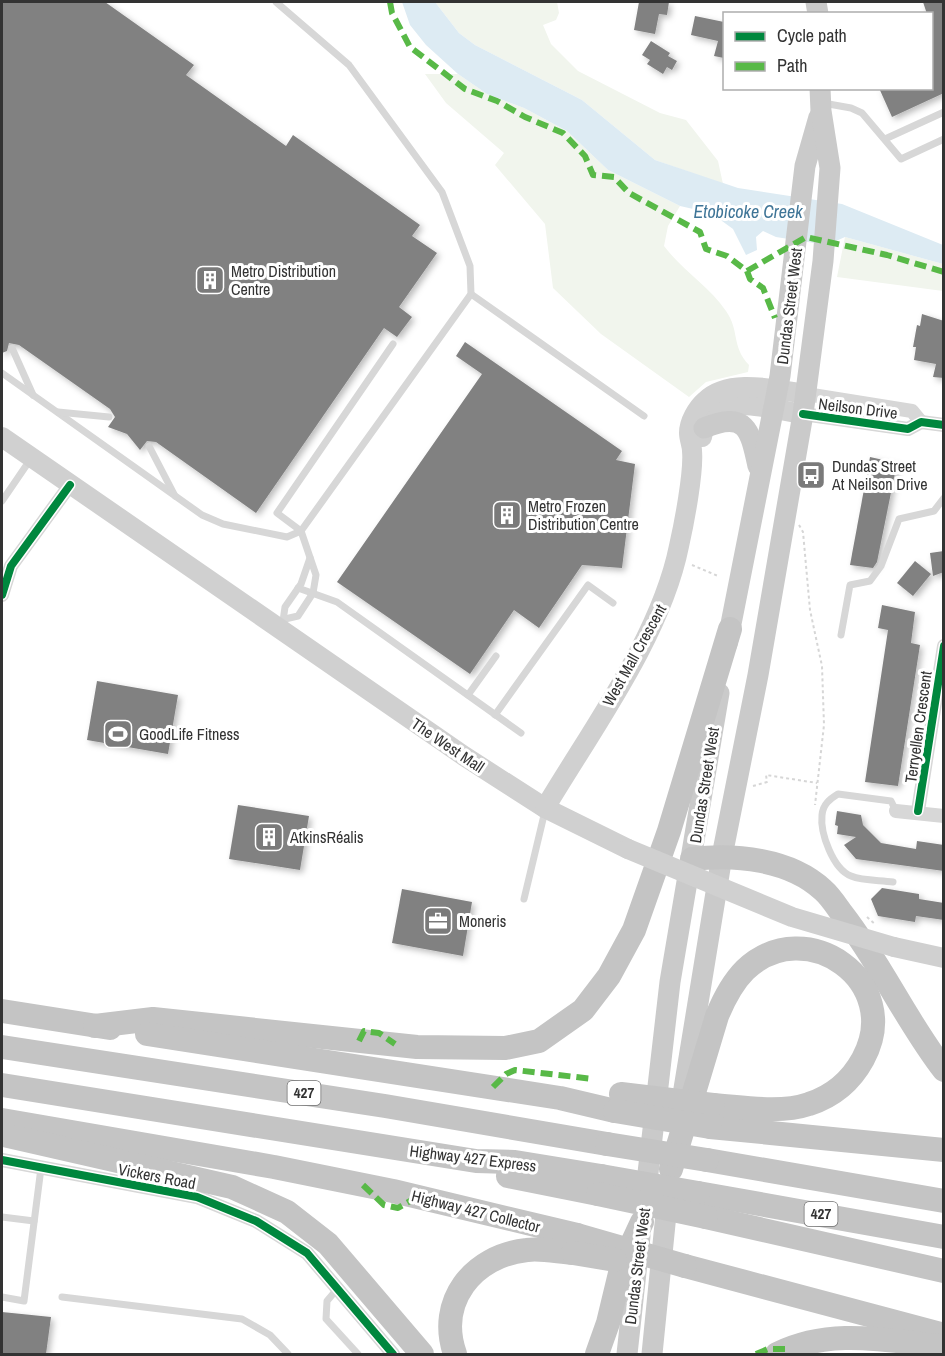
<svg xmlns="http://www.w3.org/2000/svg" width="945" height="1356" font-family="'Archivo Narrow',sans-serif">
	<defs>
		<filter id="shadow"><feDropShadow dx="3" dy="3" stdDeviation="3" flood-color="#0004"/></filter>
	</defs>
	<rect width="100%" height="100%" fill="#fff"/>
	<!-- green -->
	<g fill="#f1f5ed">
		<polygon points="435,2 557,2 559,13 556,20 543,25 551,44 578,71 660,113 686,120 718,161 723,184 655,160 582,100 475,45 459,33"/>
		<path d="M425 74H458L487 94 524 108 567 131 608 170 680 206 668 226 664 246C682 270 709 286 726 311 740 331 731 346 749 365L748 372 706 382 689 397 601 334 553 288 545 224 495 165 504 153 446 103Z"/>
		<polygon points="845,237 943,264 943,291 837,277"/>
	</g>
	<!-- water -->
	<polygon fill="#ddebf3" points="402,2 435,2 459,33 475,45 582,100 655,160 738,188 842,204 943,245 943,264 845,237 827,245 776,237 763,231 756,237 757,250 746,255 733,229 711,213 680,206 608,170 567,131 524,108 487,94 458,74 426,45 410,25"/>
	<!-- building -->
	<g fill="#818181" filter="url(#shadow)">
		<polygon points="2,2 105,2 194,65 186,75 286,146 293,135 420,225 412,236 437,253 399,307 412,317 397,337 384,328 256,513 156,442 147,441 140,450 127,434 108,427 115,417 110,409 19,345 9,343 7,351 2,353"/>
		<polygon points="639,2 669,2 667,15 659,14 655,34 634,30"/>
		<polygon points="923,2 944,2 944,93 892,117 879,88 932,88 932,14 927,14"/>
		<polygon points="695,16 724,22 724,58 714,56 718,41 691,35"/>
		<polygon points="651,41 670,53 668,56 677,61 672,70 667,67 663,74 647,64 650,60 642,55"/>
		<polygon points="922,314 944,321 944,378 933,377 936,364 914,360 916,347 913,347 917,325 920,326"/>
		<polygon points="465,342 622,451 616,460 635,464 622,568 582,565 539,628 514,610 470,674 337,582 482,374 456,356"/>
		<polygon points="870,457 897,463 877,562 873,568 850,565"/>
		<polygon points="944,551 944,572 933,576 930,553"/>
		<polygon points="915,561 931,574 913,596 897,583"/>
		<polygon points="882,605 915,612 911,643 920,645 898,786 865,782 888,630 878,628"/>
		<polygon points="97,681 178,695 168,754 87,740"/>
		<polygon points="238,805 309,816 300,870 229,859"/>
		<polygon points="837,811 861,815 863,825 881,843 916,849 917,841 944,845 944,871 856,859 844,845 856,837 837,834 838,826 835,825"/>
		<polygon points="882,888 919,894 919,899 944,903 944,920 916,916 915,922 878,916 871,899"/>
		<polygon points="402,889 472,902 463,956 392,943"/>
		<polygon points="2,1312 51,1317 46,1354 2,1354"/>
	</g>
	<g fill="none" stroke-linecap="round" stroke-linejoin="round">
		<!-- path -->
		<g stroke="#d6d6d6" stroke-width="2" stroke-dasharray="3 3" stroke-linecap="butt">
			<polyline points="799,525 803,532 810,610 822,666 824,725 815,805"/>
			<polyline points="692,565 718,576"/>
			<polyline points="753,786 767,782 766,775 817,783"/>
			<polyline points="867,917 876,925"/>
		</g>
		<!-- service -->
		<g stroke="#d7d7d7" stroke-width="7">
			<polyline points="823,103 851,108 862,113 901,159 944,139"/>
			<polyline points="885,139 944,112"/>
			<polyline points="471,294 644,416"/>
			<polyline points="12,348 33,395"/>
			<polyline points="2,373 202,515 223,524 287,537 301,531 471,294 470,266 442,192 349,65 276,2"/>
			<polyline points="58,412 109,417"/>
			<polyline points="149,446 175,496"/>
			<polyline points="2,501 30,460"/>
			<polyline points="298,588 337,602 521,733"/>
			<polyline points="285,619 298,616 313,593 316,575 301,531 277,513 393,344"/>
			<polyline points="283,621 285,607 301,584 310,558"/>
			<polyline points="841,635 850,585 870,581 881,566 899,519 934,511 944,498"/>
			<polyline points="468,695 496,656"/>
			<polyline points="495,715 588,585 613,603"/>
			<path d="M893 882C880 880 863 881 851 876 833 869 820 833 822 815 823 804 830 799 838 794L891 801 896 811"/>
			<polyline points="524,899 545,811"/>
			<polyline points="2,1217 34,1221"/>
			<polyline points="338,1288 327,1301 326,1319 358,1354"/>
			<polyline points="2,1297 24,1301 41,1168"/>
			<polyline points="62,1297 242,1319 270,1335 288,1354"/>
		</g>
		<!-- minor -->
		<g stroke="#d7d7d7" stroke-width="14">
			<polyline points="806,394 912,411 921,422"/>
			<polyline points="803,414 908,429 921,422 944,425"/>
			<polyline points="2,595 11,566 70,485"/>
			<polyline points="896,811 944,816"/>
			<polyline points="918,811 944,646"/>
			<polyline points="2,1160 197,1197 256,1221 307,1253 393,1354"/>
		</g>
		<!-- secondary -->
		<g stroke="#d0d0d0" stroke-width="20">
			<polyline points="2,437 464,756 545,808 628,849"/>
			<path d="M702 437C704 428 706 418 714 412 731 397 782 411 803 414"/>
			<path d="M545 808C592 729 661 636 679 546 684 524 694 472 692 451 692 445 689 439 689 433 689 422 697 408 705 401 729 377 776 390 806 394"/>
			<polyline points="894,947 944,958"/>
		</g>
		<!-- primary -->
		<g stroke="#cacaca" stroke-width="21">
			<polyline points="816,2 818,14"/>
			<path d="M704 428C746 411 750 429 758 466"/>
			<polyline points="727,644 780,376 805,166 819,117"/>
			<polyline points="681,1107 722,856 758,675 803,414 823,261 830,168 821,111 820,88"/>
			<polyline points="645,1199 670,982 719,693"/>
			<polyline points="627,1354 640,1236"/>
			<polyline points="652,1354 668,1194"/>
		</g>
		<!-- motorway -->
		<g stroke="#c4c4c4" stroke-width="24">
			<path d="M692 859C735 854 790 859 823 890 831 897 837 907 843 915 881 964 906 1021 944 1070"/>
			<polyline points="2,1011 110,1028"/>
			<polyline points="95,1026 153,1019 417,1047 505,1048 539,1041 583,1010 609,976 634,930 669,831 730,629"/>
			<polyline points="147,1034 560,1098 615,1111"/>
			<polyline points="2,1047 385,1106 607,1144"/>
			<polyline points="2,1085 476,1161 515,1162 601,1176"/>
			<polyline points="2,1120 274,1167 393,1191 577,1235"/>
			<polyline points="710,1127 944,1150"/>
			<polyline points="4,1135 232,1187 287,1212 328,1244 422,1354"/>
			<polyline points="707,1160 944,1201"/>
			<path d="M671 1169 717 1016C724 999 732 983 745 970 806 912 905 982 863 1059 851 1081 834 1096 809 1104 780 1114 743 1107 713 1105"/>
			<polyline points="508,1176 598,1194"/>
			<polyline points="698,1193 944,1237"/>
			<polyline points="706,1217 944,1271"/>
			<polyline points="685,1266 944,1335"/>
			<path d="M455 1354C437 1302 472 1256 527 1250 541 1248 558 1252 573 1253"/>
			<polyline points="597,1354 608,1323 622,1265 642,1222"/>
			<path d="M777 1354C830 1328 883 1340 939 1346"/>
		</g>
		<!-- secondary-bridge -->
		<polyline stroke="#d0d0d0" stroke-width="20" points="628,849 792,917 894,947"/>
		<!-- motorway-bridge -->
		<g stroke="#c4c4c4" stroke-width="24">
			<polyline points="621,1094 713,1105"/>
			<polyline points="615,1111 710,1127"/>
			<polyline points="607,1144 707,1160"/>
			<polyline points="601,1176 698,1193"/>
			<polyline points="598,1194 706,1217"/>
			<polyline points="577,1235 685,1266"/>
			<polyline points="573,1253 615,1260"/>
		</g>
		<!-- quiet -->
		<g stroke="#58b947" stroke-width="6" stroke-dasharray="12 6" stroke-linecap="butt">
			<polyline points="390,2 392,13 410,47 465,89 497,101 525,117 563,133 585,156 593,175 614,177 629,193 700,232 706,249 727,256 747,271 750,279 763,288 775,318"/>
			<polyline points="747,271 806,237 887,255 944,272"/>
			<polyline points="359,1041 364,1031 379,1033 395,1044"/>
			<polyline points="493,1087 506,1074 515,1070 593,1079"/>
			<polyline points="363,1185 384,1205 398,1208 417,1197"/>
			<polyline points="756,1354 768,1349 788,1349"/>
		</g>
		<!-- cycleway casing -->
		<g stroke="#fff" stroke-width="11">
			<g id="cycleway">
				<polyline points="803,414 908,429 921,422 944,425"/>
				<polyline points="2,595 11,566 70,485"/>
				<polyline points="918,811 944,646"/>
				<polyline points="2,1160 197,1197 256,1221 307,1253 393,1354"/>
			</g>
		</g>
		<!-- cycleway -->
		<use href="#cycleway" stroke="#00873e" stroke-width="8"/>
	</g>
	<!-- icons -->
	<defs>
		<g id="building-square" transform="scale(1.5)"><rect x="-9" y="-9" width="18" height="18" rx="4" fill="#7a7a7a" stroke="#fff"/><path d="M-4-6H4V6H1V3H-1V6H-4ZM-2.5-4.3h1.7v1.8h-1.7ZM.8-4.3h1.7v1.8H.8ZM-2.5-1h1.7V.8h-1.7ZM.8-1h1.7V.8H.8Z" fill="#fff"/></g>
		<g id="bus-square" transform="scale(1.5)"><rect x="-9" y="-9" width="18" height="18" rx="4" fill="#7a7a7a" stroke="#fff"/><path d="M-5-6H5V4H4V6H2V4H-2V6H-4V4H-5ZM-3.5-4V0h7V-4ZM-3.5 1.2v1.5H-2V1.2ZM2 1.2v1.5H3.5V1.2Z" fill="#fff"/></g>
		<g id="stadium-square" transform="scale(1.5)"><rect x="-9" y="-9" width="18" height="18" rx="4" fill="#7a7a7a" stroke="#fff"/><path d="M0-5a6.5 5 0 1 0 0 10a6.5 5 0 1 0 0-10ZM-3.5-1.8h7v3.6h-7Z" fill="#fff"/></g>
		<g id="office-square" transform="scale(1.5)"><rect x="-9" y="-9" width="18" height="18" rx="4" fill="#7a7a7a" stroke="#fff"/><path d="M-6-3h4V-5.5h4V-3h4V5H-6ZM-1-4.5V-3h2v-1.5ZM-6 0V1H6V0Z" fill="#fff"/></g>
	</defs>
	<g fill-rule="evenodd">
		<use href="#building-square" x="210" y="280"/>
		<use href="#bus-square" x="811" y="475"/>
		<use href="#building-square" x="507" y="515"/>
		<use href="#stadium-square" x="118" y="734"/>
		<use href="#building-square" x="269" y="837"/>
		<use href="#office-square" x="438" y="921"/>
	</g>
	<g text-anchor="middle" stroke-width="6" stroke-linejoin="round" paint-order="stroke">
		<!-- shield labels -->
		<g fill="#fff" stroke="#707070" stroke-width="1.5">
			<rect x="287.5" y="1081" width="33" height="24" rx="4.5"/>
			<rect x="804.5" y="1202" width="33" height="24" rx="4.5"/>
		</g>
		<g font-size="15" font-weight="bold" fill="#333">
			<text x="304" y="1098">427</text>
			<text x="821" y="1219">427</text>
		</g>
		<!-- poi labels -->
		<g font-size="16" fill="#333" stroke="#fff" text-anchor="start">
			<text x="231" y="277">Metro Distribution<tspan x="231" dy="18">Centre</tspan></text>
			<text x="832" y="472">Dundas Street<tspan x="832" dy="18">At Neilson Drive</tspan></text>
			<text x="528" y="512">Metro Frozen<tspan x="528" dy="18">Distribution Centre</tspan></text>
			<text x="139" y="740">GoodLife Fitness</text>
			<text x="290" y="843">AtkinsRéalis</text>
			<text x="459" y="927">Moneris</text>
		</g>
		<!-- street labels -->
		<g font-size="16" fill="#333" stroke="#fff">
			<text transform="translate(789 306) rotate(-83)" y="6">Dundas Street West</text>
			<text transform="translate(858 408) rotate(7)" y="6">Neilson Drive</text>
			<text transform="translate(634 655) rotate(-61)" y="6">West Mall Crescent</text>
			<text transform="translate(918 727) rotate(-82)" y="6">Terryellen Crescent</text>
			<text transform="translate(448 745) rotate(34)" y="6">The West Mall</text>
			<text transform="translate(704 785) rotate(-81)" y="6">Dundas Street West</text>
			<text transform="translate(473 1158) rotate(7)" y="6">Highway 427 Express</text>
			<text transform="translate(157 1176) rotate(11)" y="6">Vickers Road</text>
			<text transform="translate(476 1211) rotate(14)" y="6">Highway 427 Collector</text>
			<text transform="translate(637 1266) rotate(-83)" y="6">Dundas Street West</text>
		</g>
		<!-- water labels -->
		<g font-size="18" font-style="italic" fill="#3f7597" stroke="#fff">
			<text x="748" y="218">Etobicoke Creek</text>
		</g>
	</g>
	<!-- border -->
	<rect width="945" height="1356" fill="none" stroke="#333333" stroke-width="6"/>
	<!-- legend -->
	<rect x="723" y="12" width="210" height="78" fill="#ffffff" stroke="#adadad" stroke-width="1.5"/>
	<rect x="735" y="32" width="30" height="9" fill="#00873e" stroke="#adadad" stroke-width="1.5"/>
	<text x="777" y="42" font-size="18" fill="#333333">Cycle path</text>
	<rect x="735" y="62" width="30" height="9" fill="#58b947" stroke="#adadad" stroke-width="1.5"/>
	<text x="777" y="72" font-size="18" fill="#333333">Path</text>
</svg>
